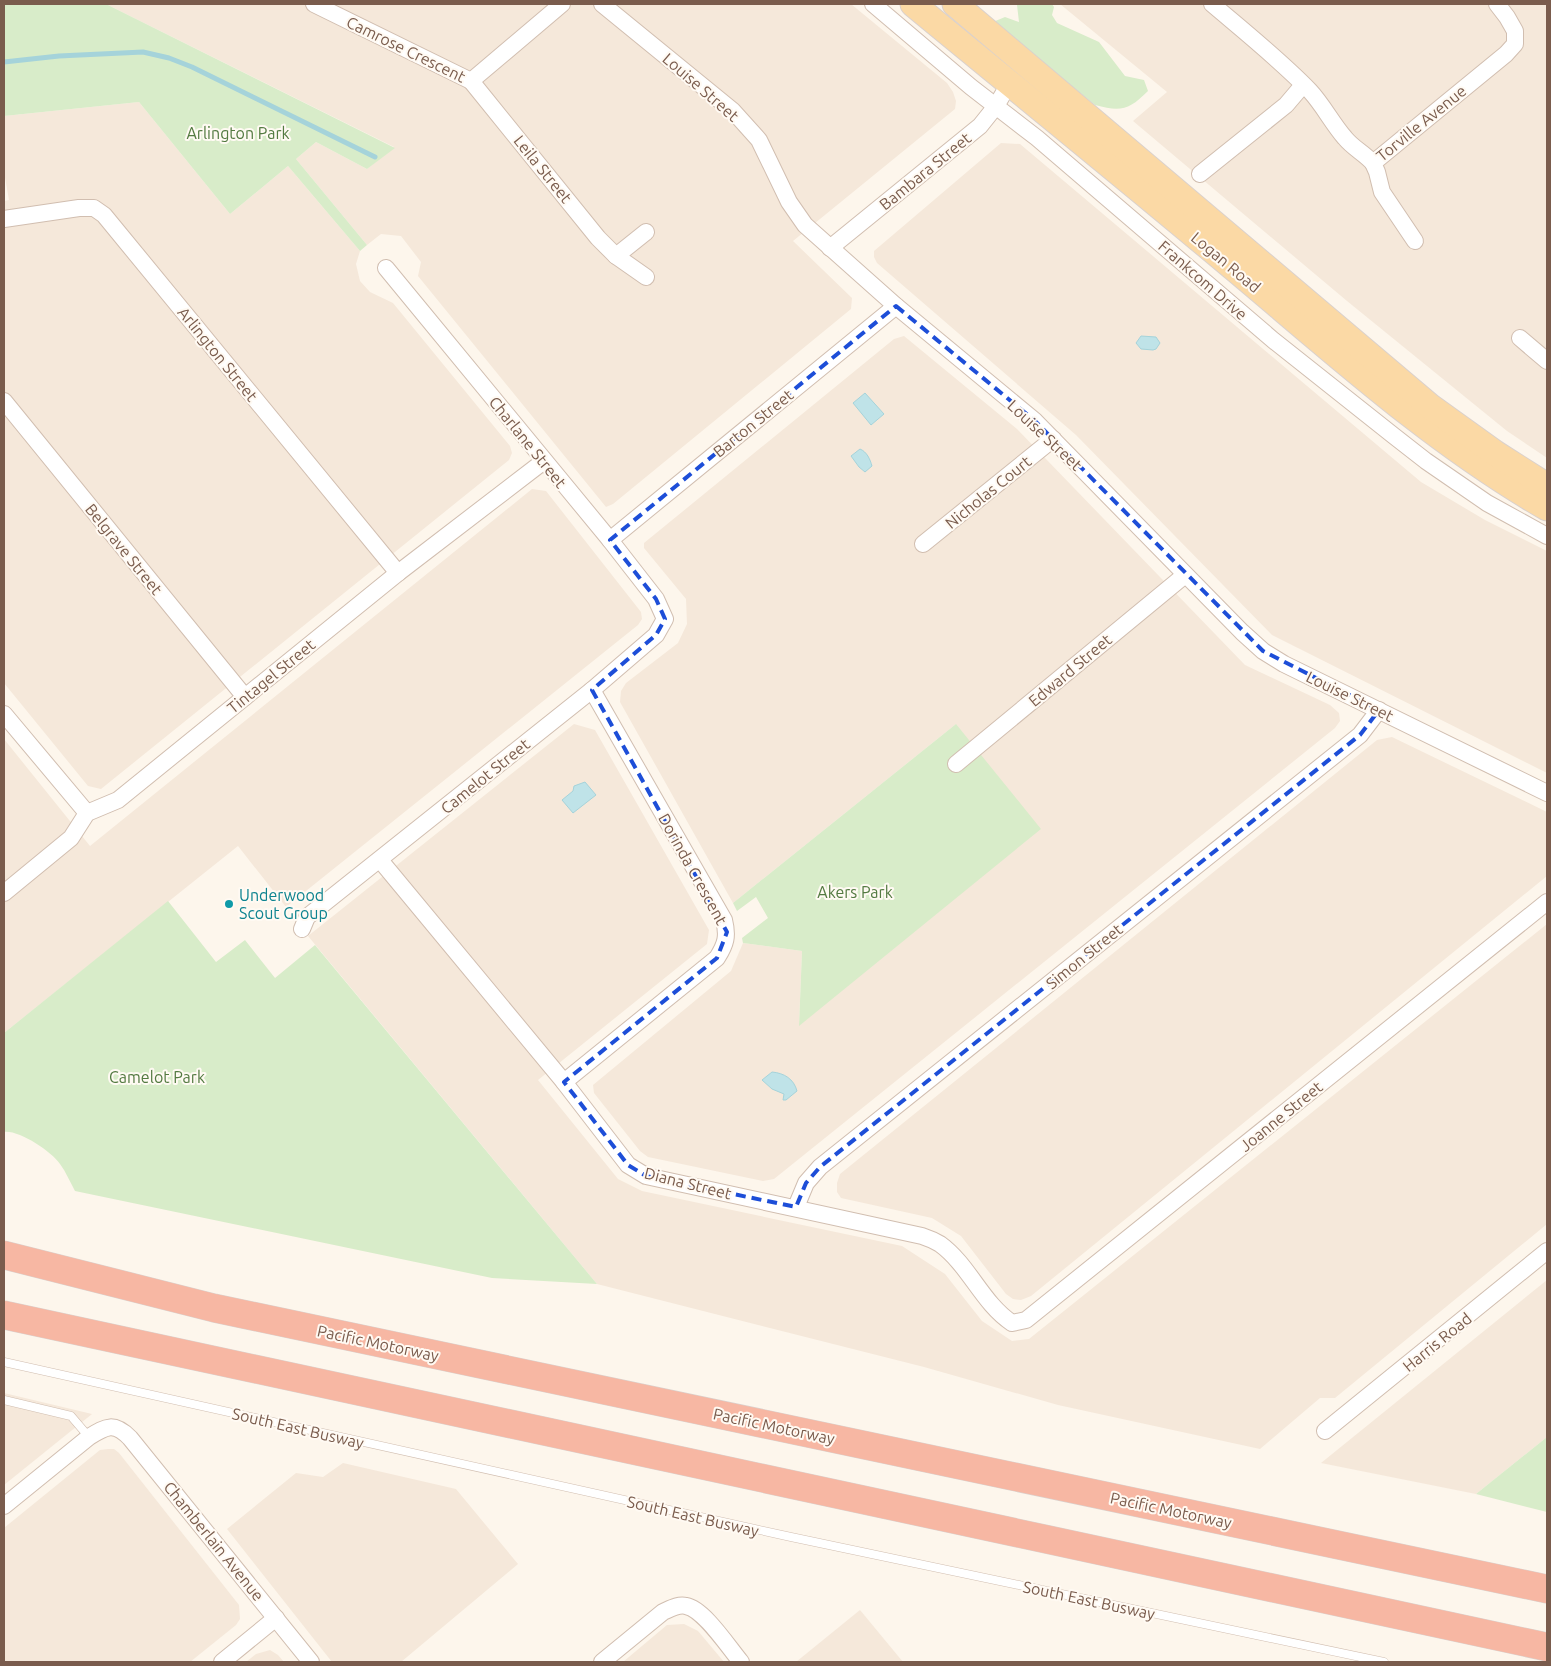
<svg xmlns="http://www.w3.org/2000/svg" width="1551" height="1666" font-family="Ubuntu,sans-serif">
	<rect width="100%" height="100%" fill="#fdf6ec"/>
	<!-- residential -->
	<g fill="#f5e8da">
		<polygon points="106,4 851,4 947,83 953,92 956,101 955,109 793,241 852,298 851,309 613,504 606,507 418,276 421,262 401,236 381,234 367,245 296,159 316,142 367,169 394,147"/>
		<polygon points="1060,4 1547,4 1547,458 1507,431 1347,301 1133,121 1167,92"/>
		<polygon points="139,102 230,214 288,166 360,251 356,264 360,281 370,292 393,303 510,446 512,453 509,460 101,789 88,786 4,683 4,201 9,200 4,172 4,116"/>
		<polygon points="1001,143 1020,144 1421,482 1485,520 1547,551 1547,773 1272,635 1076,435 877,263 874,257 874,251"/>
		<polygon points="904,336 1017,429 1245,665 1330,705 1339,713 1340,721 1335,728 774,1179 763,1181 648,1157 640,1151 594,1093 593,1085 731,971 743,943 802,951 799,1025 956,724 733,903 620,702 621,691 626,683 678,643 687,624 686,599 644,548 644,543 894,339"/>
		<polygon points="532,489 546,491 641,612 642,619 638,625 286,907 238,846 4,1033 4,739 90,846"/>
		<polygon points="574,724 595,730 709,930 707,944 538,1080 618,1179 642,1191 902,1246 945,1274 982,1321 1012,1341 1029,1339 1547,924 1547,1224 1335,1398 1320,1398 1260,1449 1058,1405 924,1367 597,1284 308,936"/>
		<polygon points="1392,737 1547,812 1547,876 1031,1296 1021,1300 1013,1299 1006,1294 961,1236 932,1218 841,1198 837,1192 837,1183 840,1174 1377,740"/>
		<polygon points="1547,1280 1547,1437 1476,1494 1321,1463"/>
		<polygon points="4,1393 92,1414 4,1485"/>
		<polygon points="108,1449 114,1449 119,1453 239,1605 240,1619 236,1625 190,1662 4,1662 4,1528 100,1450"/>
		<polygon points="343,1463 456,1489 518,1564 401,1662 332,1662 227,1529 296,1473 323,1477"/>
		<polygon points="860,1610 903,1662 796,1662"/>
		<polygon points="684,1624 698,1631 724,1662 623,1662 667,1625"/>
		<polygon points="270,1650 278,1655 284,1662 246,1662 256,1654"/>
	</g>
	<!-- green -->
	<g fill="#d8ecc9">
		<polygon points="4,4 106,4 395,148 367,169 316,142 296,159 367,245 360,251 288,166 230,214 139,102 4,116"/>
		<path d="M1015 4H1052L1054 7 1052 15 1057 23 1099 42 1125 76 1144 80 1148 91C1129 110 1121 112 1095 105L993 22 1005 17 1019 22 1017 5Z"/>
		<polygon points="956,724 1041,829 799,1026 802,951 743,943 742,938 768,918 756,897 737,911 733,903"/>
		<path d="M168 901 216 962 245 940 275 978 315 945 597 1284 492 1278 75 1191C70 1182 66 1172 60 1164 51 1151 19 1130 4 1132V1033Z"/>
		<polygon points="1547,1437 1547,1512 1476,1494"/>
	</g>
	<!-- water -->
	<g fill="#bfe3e8" stroke="#a5d3da">
		<polygon points="1141,336 1156,337 1160,343 1156,349 1153,350 1141,349 1136,343"/>
		<polygon points="865,393 884,414 871,425 853,403"/>
		<path d="M860 449C867 452 870 459 872 466L865 472 859 467 851 456Z"/>
		<polygon points="585,782 596,795 573,813 562,800 573,791 574,786"/>
		<path d="M772 1072C784 1073 794 1079 797 1091L786 1100H783L784 1094 772 1089 762 1080Z"/>
	</g>
	<g fill="none" stroke-linecap="round" stroke-linejoin="round">
		<!-- stream -->
		<polyline stroke="#a5d3da" stroke-width="5" points="4,62 59,56 143,52 169,58 192,67 375,157"/>
		<!-- lane casing -->
		<g stroke="#d1beb0" stroke-width="9">
			<g id="lane">
				<polyline points="4,1362 791,1537 1384,1662"/>
				<polyline points="4,1400 71,1416 89,1437"/>
			</g>
		</g>
		<!-- street casing -->
		<g stroke="#d1beb0" stroke-width="18">
			<g id="street">
				<polyline points="314,4 471,81 562,4"/>
				<polyline points="602,4 733,111 759,140 789,202 805,225 896,306 1035,421 1242,632 1263,651 1284,664 1547,793"/>
				<polyline points="873,4 971,87 1037,138 1273,340 1394,436 1426,461 1487,503 1547,536"/>
				<path d="M1212 4C1245 32 1280 60 1310 91 1323 105 1332 123 1345 138 1353 148 1364 153 1373 163L1506 54 1515 44V31L1507 17 1497 4"/>
				<polyline points="471,81 598,238 616,256 646,277"/>
				<polyline points="1373,163 1377,172 1382,192 1415,241"/>
				<polyline points="1200,174 1286,105 1303,85"/>
				<polyline points="4,219 79,208 94,208 104,215 398,573"/>
				<polyline points="830,248 980,126 996,106 1009,84"/>
				<polyline points="616,256 646,232"/>
				<polyline points="1520,338 1547,361"/>
				<polyline points="4,401 245,697"/>
				<polyline points="610,540 896,306"/>
				<polyline points="923,544 1053,439"/>
				<polyline points="4,714 87,813"/>
				<polyline points="956,764 1185,575"/>
				<path d="M380 860 564 1082 628 1165 646 1176 922 1236C928 1238 935 1241 940 1244 969 1265 982 1303 1012 1323L1026 1320 1547 902"/>
				<polyline points="4,893 71,838 87,813 118,800 398,573 544,461"/>
				<polyline points="302,929 307,917 592,690 656,635 665,619 656,599 610,540 386,268"/>
				<path d="M564 1082 717 958C726 944 728 936 724 920L592 690"/>
				<polyline points="796,1207 806,1183 820,1167 1360,735 1379,710"/>
				<polyline points="1325,1431 1547,1251"/>
				<path d="M4 1506 89 1437C107 1426 114 1422 130 1438L311 1662"/>
				<polyline points="222,1662 276,1618"/>
				<path d="M602 1662 663 1612C670 1609 678 1604 686 1606 704 1609 729 1648 741 1662"/>
			</g>
		</g>
		<!-- primary casing -->
		<g stroke="#dad1cd" stroke-width="27">
			<g id="primary">
				<path d="M913 4C1021 93 1130 181 1237 271 1337 355 1434 443 1547 508"/>
				<polyline points="955,4 1431,407 1495,453 1547,486"/>
			</g>
		</g>
		<!-- highway casing -->
		<g stroke="#dad1cd" stroke-width="29">
			<g id="highway">
				<polyline points="4,1255 214,1308 1547,1589"/>
				<polyline points="4,1315 1547,1647"/>
			</g>
		</g>
		<!-- lane -->
		<use href="#lane" stroke="#fff" stroke-width="8"/>
		<!-- street -->
		<use href="#street" stroke="#fff" stroke-width="16"/>
		<!-- primary -->
		<use href="#primary" stroke="#fbd9a5" stroke-width="25"/>
		<!-- highway -->
		<use href="#highway" stroke="#f7b7a3" stroke-width="28"/>
	</g>
	<!-- marked area -->
	<path fill="none" stroke="#1d4ed8" stroke-width="4" stroke-dasharray="10 6" stroke-linejoin="round" d="M896 306 1035 421 1263 651 1379 710 1360 735 820 1167 806 1183 796 1207 646 1176 628 1165 564 1082 717 958 727 932 592 690 656 635 665 619 656 599 610 540Z"/>
	<!-- markers -->
	<circle fill="#0f9aa8" stroke="#fffaf3" stroke-width="2" cx="229" cy="904" r="5"/>
	<g text-anchor="middle" stroke-width="4" stroke-linejoin="round" paint-order="stroke">
		<!-- street labels -->
		<g font-size="16" fill="#7a5c4d" stroke="#fffaf3">
			<text transform="translate(406 49) rotate(26)" y="6">Camrose Crescent</text>
			<text transform="translate(701 87) rotate(41)" y="6">Louise Street</text>
			<text transform="translate(1421 123) rotate(-39)" y="6">Torville Avenue</text>
			<text transform="translate(543 169) rotate(51)" y="6">Leila Street</text>
			<text transform="translate(925 171) rotate(-39)" y="6">Bambara Street</text>
			<text transform="translate(1226 262) rotate(40)" y="6">Logan Road</text>
			<text transform="translate(1203 280) rotate(41)" y="6">Frankcom Drive</text>
			<text transform="translate(218 354) rotate(51)" y="6">Arlington Street</text>
			<text transform="translate(753 423) rotate(-39)" y="6">Barton Street</text>
			<text transform="translate(1045 435) rotate(43)" y="6">Louise Street</text>
			<text transform="translate(528 442) rotate(51)" y="6">Charlane Street</text>
			<text transform="translate(988 492) rotate(-39)" y="6">Nicholas Court</text>
			<text transform="translate(124 549) rotate(51)" y="6">Belgrave Street</text>
			<text transform="translate(1070 670) rotate(-40)" y="6">Edward Street</text>
			<text transform="translate(271 676) rotate(-39)" y="6">Tintagel Street</text>
			<text transform="translate(1350 696) rotate(26)" y="6">Louise Street</text>
			<text transform="translate(485 776) rotate(-39)" y="6">Camelot Street</text>
			<text transform="translate(693 869) rotate(61)" y="6">Dorinda Crescent</text>
			<text transform="translate(1084 956) rotate(-39)" y="6">Simon Street</text>
			<text transform="translate(1281 1116) rotate(-39)" y="6">Joanne Street</text>
			<text transform="translate(688 1183) rotate(14)" y="6">Diana Street</text>
			<text transform="translate(1437 1342) rotate(-39)" y="6">Harris Road</text>
			<text transform="translate(378 1343) rotate(12)" y="6">Pacific Motorway</text>
			<text transform="translate(774 1426) rotate(12)" y="6">Pacific Motorway</text>
			<text transform="translate(298 1428) rotate(13)" y="6">South East Busway</text>
			<text transform="translate(1171 1510) rotate(12)" y="6">Pacific Motorway</text>
			<text transform="translate(693 1516) rotate(13)" y="6">South East Busway</text>
			<text transform="translate(214 1541) rotate(51)" y="6">Chamberlain Avenue</text>
			<text transform="translate(1089 1600) rotate(12)" y="6">South East Busway</text>
		</g>
		<!-- park labels -->
		<g font-size="16" fill="#537a41" stroke="#fffaf3">
			<text x="238" y="139">Arlington Park</text>
			<text x="855" y="898">Akers Park</text>
			<text x="157" y="1083">Camelot Park</text>
		</g>
		<!-- culture labels -->
		<g font-size="16" fill="#0d838f" stroke="#fffaf3" text-anchor="start">
			<text x="239" y="901">Underwood<tspan x="239" dy="18">Scout Group</tspan></text>
		</g>
	</g>
	<!-- border -->
	<rect width="1551" height="1666" fill="none" stroke="#7a5c4d" stroke-width="10"/>
</svg>
